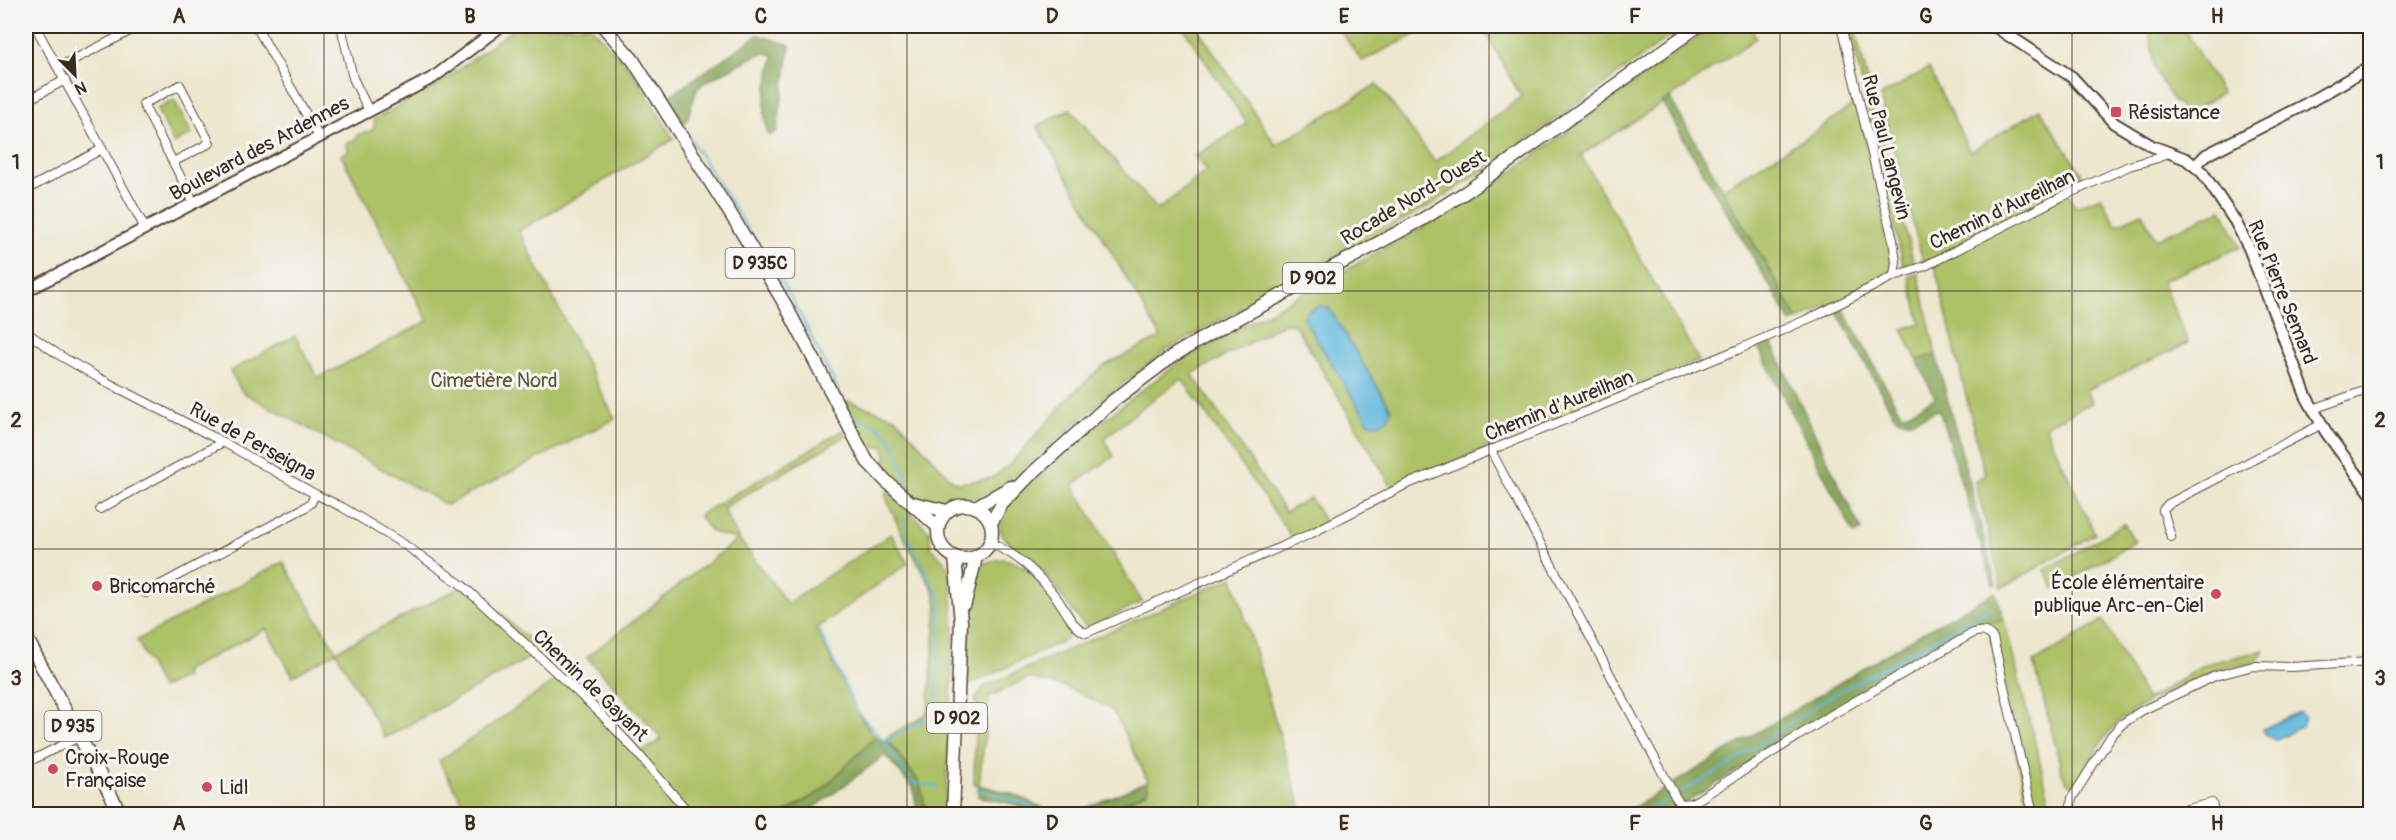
<svg xmlns="http://www.w3.org/2000/svg" width="2396" height="840" font-family="Pangolin,sans-serif">
	<rect width="100%" height="100%" fill="#f6f6f2"/>
	<filter id="ink" filterUnits="userSpaceOnUse"><feTurbulence type="fractalNoise" baseFrequency=".0167" numOctaves="2"/><feDisplacementMap in="SourceGraphic" scale="12" xChannelSelector="R" yChannelSelector="G"/><feConvolveMatrix kernelMatrix="1 2 1 2 8 2 1 2 1" color-interpolation-filters="sRGB"/></filter>
	<filter id="wash" filterUnits="userSpaceOnUse"><feTurbulence type="fractalNoise" baseFrequency=".008" numOctaves="4" result="noise"/><feDisplacementMap in="SourceGraphic" scale="24" xChannelSelector="R" yChannelSelector="G"/><feGaussianBlur stdDeviation="1.35" result="paint"/><feColorMatrix in="noise" values="0 0 0 0 0 0 0 0 0 0 0 0 0 0 0 0 0 1.4 0 .05"/><feComposite in="paint" operator="in"/></filter>
	<g filter="url(#wash)">
		<rect width="100%" height="100%" fill="#ece7ce"/>
		<!-- green -->
		<g fill="#adc166" stroke="#747642" stroke-width="1.5">
			<polygon points="517,26 590,26 632,71 674,139 519,231 615,419 447,505 242,392 230,371 295,336 318,378 428,321 341,155 349,151 346,144 356,139 357,135 373,130 375,124 373,120 438,85"/>
			<path d="M1182 26H1196L1276 145 1377 84 1435 162 1521 97 1482 26H1684L1512 151 1436 202 1168 349 1110 394 988 499C951 492 927 517 897 482 891 476 885 471 883 463L887 456 883 446 871 448 866 445 843 404 848 401 895 417 952 480 959 483 992 478 1008 466 1073 393 1103 366 1161 337 1037 126 1070 109 1158 210 1207 170 1195 156 1247 124Z"/>
			<polygon points="1337,26 1433,26 1362,61"/>
			<path d="M1713 26H1751L1756 38 1670 98 1581 155 1699 361 1392 487 1297 328 1294 324 1285 323 1192 374 1285 512 1310 498 1326 524 1293 539 1182 379 1144 406 1104 439 1114 456 1073 485 1142 602 1087 628C1067 608 1055 582 1035 562 1027 555 1003 541 1001 532 999 525 1002 515 1003 508 1061 454 1121 404 1185 358L1433 222 1499 181Z"/>
			<polygon points="1849,26 1854,26 1915,269 1907,269 1903,264"/>
			<polygon points="2163,26 2183,26 2221,93 2186,116 2177,102 2174,103 2155,69 2149,33"/>
			<polygon points="1929,68 1970,152 2040,109 2086,181 2067,189 2075,207 2101,197 2116,225 2142,213 2156,239 2222,209 2240,247 2162,281 2189,343 2086,390 2092,403 2045,426 2095,534 2002,588 1975,481 1985,475 1933,258 1923,262 1880,96"/>
			<polygon points="174,100 192,134 174,144 157,109"/>
			<polygon points="1857,102 1893,259 1893,268 1880,281 1798,320 1722,189 1810,135"/>
			<polygon points="1918,273 1936,355 1917,360 1902,329 1921,324 1909,277"/>
			<path d="M843 430 846 436 723 508 739 539 787 603 891 534 908 563 816 629 860 717 875 737 821 791 783 814H469L439 761 568 672 642 752 662 739 587 657 738 539C717 534 712 537 699 515Z"/>
			<path d="M886 492H890L929 531 931 548 945 562 951 573 954 637 945 814H924L925 808 890 743 884 741C896 727 918 725 928 711L937 605 934 592 901 532 886 497Z"/>
			<polygon points="2124,524 2135,542 2055,589 2045,570"/>
			<path d="M1005 559C1010 561 1017 563 1022 566 1038 576 1067 615 1069 635L1063 641 967 686C968 664 967 577 982 565 988 560 997 560 1005 559Z"/>
			<polygon points="283,562 336,651 467,584 542,651 385,738 336,652 293,676 266,629 184,671 186,677 161,688 137,640"/>
			<polygon points="1233,577 1303,814 1100,814 1148,791 1148,781 1116,716 1108,707 1066,687 1028,678 989,697 979,785 974,784 976,699 983,687"/>
			<polygon points="2004,620 2053,814 2030,814 1987,622"/>
			<path d="M2103 620 2147 700 2206 664 2264 650C2262 654 2260 659 2256 661 2248 666 2234 665 2225 668 2195 679 2147 699 2122 719 2102 735 2091 762 2078 783L2071 785 2066 781 2062 772 2034 662Z"/>
		</g>
		<!-- forest -->
		<g fill="#8aa75b" stroke="#62683c" stroke-width="1.5">
			<path d="M758 35 790 45 777 131 769 136C759 111 768 82 774 56L767 53 757 55 705 82 697 89 686 123 683 124 668 97Z"/>
			<polygon points="1670,98 1798,320 1791,322 1662,102"/>
			<path d="M1843 308 1897 407 1903 414 1908 413 1935 398 1917 360 1936 355 1996 584 1993 585 1939 410C1923 415 1909 428 1894 416L1837 312Z"/>
			<polygon points="1771,342 1861,530 1854,534 1758,347"/>
			<polygon points="1995,592 2004,620 1987,622 1887,678 1668,814 1623,814 1923,632"/>
			<polygon points="875,737 890,743 920,783 925,808 924,814 918,814 913,788 885,755 806,814 783,814 821,791"/>
			<polygon points="1148,781 1148,791 1100,814 1073,814"/>
			<polygon points="979,785 1013,794 1055,814 1038,814 1014,804 978,797"/>
		</g>
		<!-- water -->
		<g fill="#61b8de" stroke="#4e717e" stroke-width="1.5">
			<path d="M1319 306 1329 308 1391 409C1388 422 1381 426 1369 423L1303 318 1308 311Z"/>
			<polygon points="2299,712 2305,717 2302,726 2275,740 2265,735 2263,729"/>
		</g>
		<g fill="none" stroke-linecap="round" stroke-linejoin="round">
			<!-- stream -->
			<g stroke="#61b8de" stroke-width="2">
				<polyline points="628,46 636,55"/>
				<path d="M641 62 791 297 852 417C859 420 868 422 875 425 895 435 906 468 907 488"/>
				<polyline points="2367,495 2370,500"/>
				<path d="M905 517 907 536 941 600 936 710C923 726 900 728 886 743L911 782 938 787"/>
				<polyline points="819,630 857,711 885,743"/>
				<polyline points="976,789 1026,804 1044,814"/>
				<polyline points="1681,792 1726,767 1826,699 1990,609"/>
				<polyline points="1642,814 1666,800"/>
			</g>
		</g>
	</g>
	<g filter="url(#ink)">
		<g fill="none" stroke-linecap="round" stroke-linejoin="round">
			<!-- street casing -->
			<g stroke="#564638" stroke-width="10">
				<g id="street">
					<polyline points="35,26 145,228"/>
					<polyline points="256,26 319,137"/>
					<polyline points="341,26 353,78 369,111"/>
					<polyline points="1841,26 1893,240 1896,262 1894,276"/>
					<polyline points="59,67 140,26"/>
					<polyline points="26,101 65,80"/>
					<polyline points="173,162 210,143 180,85 143,104 194,203"/>
					<polyline points="26,190 102,149"/>
					<polyline points="26,332 59,355 99,378 223,442 315,494 342,507 405,545 462,585 600,713 634,749 690,814"/>
					<polyline points="2313,409 2370,389"/>
					<path d="M1491 451 1676 798 1681 804 1691 803 1699 799 1833 714 1973 633C1982 630 1987 631 1993 638L2033 814"/>
					<polyline points="100,509 223,442"/>
					<polyline points="2171,537 2163,510 2168,504 2322,424"/>
					<path d="M990 543C1020 556 1036 572 1056 597 1065 609 1072 627 1086 633L1310 534 1405 485 1737 350 1817 315 1894 276 1925 266 2061 197 2129 166 2158 158 2166 153"/>
					<polyline points="145,593 304,508 311,503 315,494"/>
					<polyline points="26,763 79,737"/>
					<polyline points="2070,814 2072,798 2111,736 2122,724 2141,711 2215,676 2253,666 2291,667 2370,662"/>
					<polyline points="2167,814 2212,803 2215,814"/>
				</g>
			</g>
			<!-- secondary casing -->
			<g stroke="#564638" stroke-width="14">
				<g id="secondary">
					<polyline points="1994,26 2072,77 2114,123 2152,146 2186,159 2202,172 2235,221 2249,248 2306,396 2326,432 2370,492"/>
					<polyline points="2196,165 2206,155 2304,105 2370,67"/>
					<polyline points="26,291 434,77 501,26"/>
				</g>
			</g>
			<!-- primary casing -->
			<g stroke="#564638" stroke-width="15">
				<g id="primary">
					<polyline points="603,26 633,60 735,221 786,306 867,461 886,481 938,527"/>
					<polyline points="913,503 947,511"/>
					<circle cx="965" cy="532" r="27"/>
					<polyline points="977,506 1011,487"/>
					<polyline points="991,523 1002,504 1028,477 1114,400 1174,355 1222,327 1423,219 1469,190 1698,26"/>
					<polyline points="965,603 976,557"/>
					<polyline points="26,637 121,814"/>
					<polyline points="953,814 961,622 955,557"/>
				</g>
			</g>
			<!-- street -->
			<use href="#street" stroke="#fff" stroke-width="8"/>
			<!-- secondary -->
			<use href="#secondary" stroke="#fff" stroke-width="10"/>
			<!-- primary -->
			<use href="#primary" stroke="#fff" stroke-width="12"/>
		</g>
	</g>
	<!-- grid -->
	<path fill="none" stroke="#3b2a1e" stroke-width="1.5" stroke-opacity="0.55" d="M324 26V814M616 26V814M907 26V814M1198 26V814M1489 26V814M1780 26V814M2072 26V814M26 291H2370M26 549H2370"/>
	<!-- markers -->
	<g fill="#d1495b" stroke="#f6f6f2" stroke-width="2">
		<rect x="2110" y="106" width="12" height="12" rx="3"/>
		<circle cx="97" cy="586" r="6"/>
		<circle cx="2216" cy="594" r="6"/>
		<circle cx="53" cy="769" r="6"/>
		<circle cx="207" cy="787" r="6"/>
	</g>
	<g text-anchor="middle" stroke-width="6" stroke-linejoin="round" paint-order="stroke">
		<!-- shield labels -->
		<g fill="#f6f6f2" stroke="#73675e" stroke-width="1.5">
			<rect x="725.5" y="248" width="69" height="30" rx="4.5"/>
			<rect x="1283" y="263" width="60" height="30" rx="4.5"/>
			<rect x="927" y="703" width="60" height="30" rx="4.5"/>
			<rect x="44.5" y="711" width="57" height="30" rx="4.5"/>
		</g>
		<g font-size="18" font-weight="bold" fill="#3b2a1e">
			<text x="760" y="269">D 935C</text>
			<text x="1313" y="284">D 902</text>
			<text x="957" y="724">D 902</text>
			<text x="73" y="732">D 935</text>
		</g>
		<!-- poi labels -->
		<g font-size="20" fill="#3b2a1e" stroke="#f6f6f2" text-anchor="start">
			<text x="2128" y="119">Résistance</text>
			<text x="2204" y="589" text-anchor="end">École élémentaire<tspan x="2204" dy="23">publique Arc-en-Ciel</tspan></text>
			<text x="109" y="593">Bricomarché</text>
			<text x="65" y="764">Croix-Rouge<tspan x="65" dy="23">Française</tspan></text>
			<text x="219" y="794">Lidl</text>
		</g>
		<!-- street labels -->
		<g font-size="20" fill="#3b2a1e" stroke="#f6f6f2">
			<text transform="translate(1887 147) rotate(76)" y="7">Rue Paul Langevin</text>
			<text transform="translate(259 148) rotate(-28)" y="7">Boulevard des Ardennes</text>
			<text transform="translate(1413 197) rotate(-31)" y="7">Rocade Nord-Ouest</text>
			<text transform="translate(2002 209) rotate(-26)" y="7">Chemin d'Aureilhan</text>
			<text transform="translate(2283 292) rotate(68)" y="7">Rue Pierre Semard</text>
			<text transform="translate(1559 405) rotate(-22)" y="7">Chemin d'Aureilhan</text>
			<text transform="translate(253 441) rotate(29)" y="7">Rue de Perseigna</text>
			<text transform="translate(591 685) rotate(44)" y="7">Chemin de Gayant</text>
		</g>
		<!-- park labels -->
		<g font-size="20" fill="#5d5734" stroke="#f6f6f2">
			<text x="494" y="387">Cimetière Nord</text>
		</g>
	</g>
	<!-- margin -->
	<rect width="2396" height="840" fill="none" stroke="#f6f6f2" stroke-width="66"/>
	<!-- north arrow -->
	<g transform="translate(75 75) rotate(156)" stroke="#f6f6f2" stroke-width="4.5" paint-order="stroke">
	<path d="M0-4.5L10 22L0 15L-10 22Z" fill="#3b2a1e"/>
	<text y="-9" font-size="16" font-weight="bold" text-anchor="middle" fill="#3b2a1e">N</text>
	</g>
	<rect x="33" y="33" width="2330" height="774" fill="none" stroke="#3b2a1e" stroke-width="2"/>
	<g font-size="20" text-anchor="middle" font-weight="bold" fill="#3b2a1e">
		<text x="179" y="23">A</text>
		<text x="470" y="23">B</text>
		<text x="761" y="23">C</text>
		<text x="1052" y="23">D</text>
		<text x="1344" y="23">E</text>
		<text x="1635" y="23">F</text>
		<text x="1926" y="23">G</text>
		<text x="2217" y="23">H</text>
		<text x="16" y="169">1</text>
		<text x="2380" y="169">1</text>
		<text x="16" y="427">2</text>
		<text x="2380" y="427">2</text>
		<text x="16" y="685">3</text>
		<text x="2380" y="685">3</text>
		<text x="179" y="830">A</text>
		<text x="470" y="830">B</text>
		<text x="761" y="830">C</text>
		<text x="1052" y="830">D</text>
		<text x="1344" y="830">E</text>
		<text x="1635" y="830">F</text>
		<text x="1926" y="830">G</text>
		<text x="2217" y="830">H</text>
	</g>
</svg>
